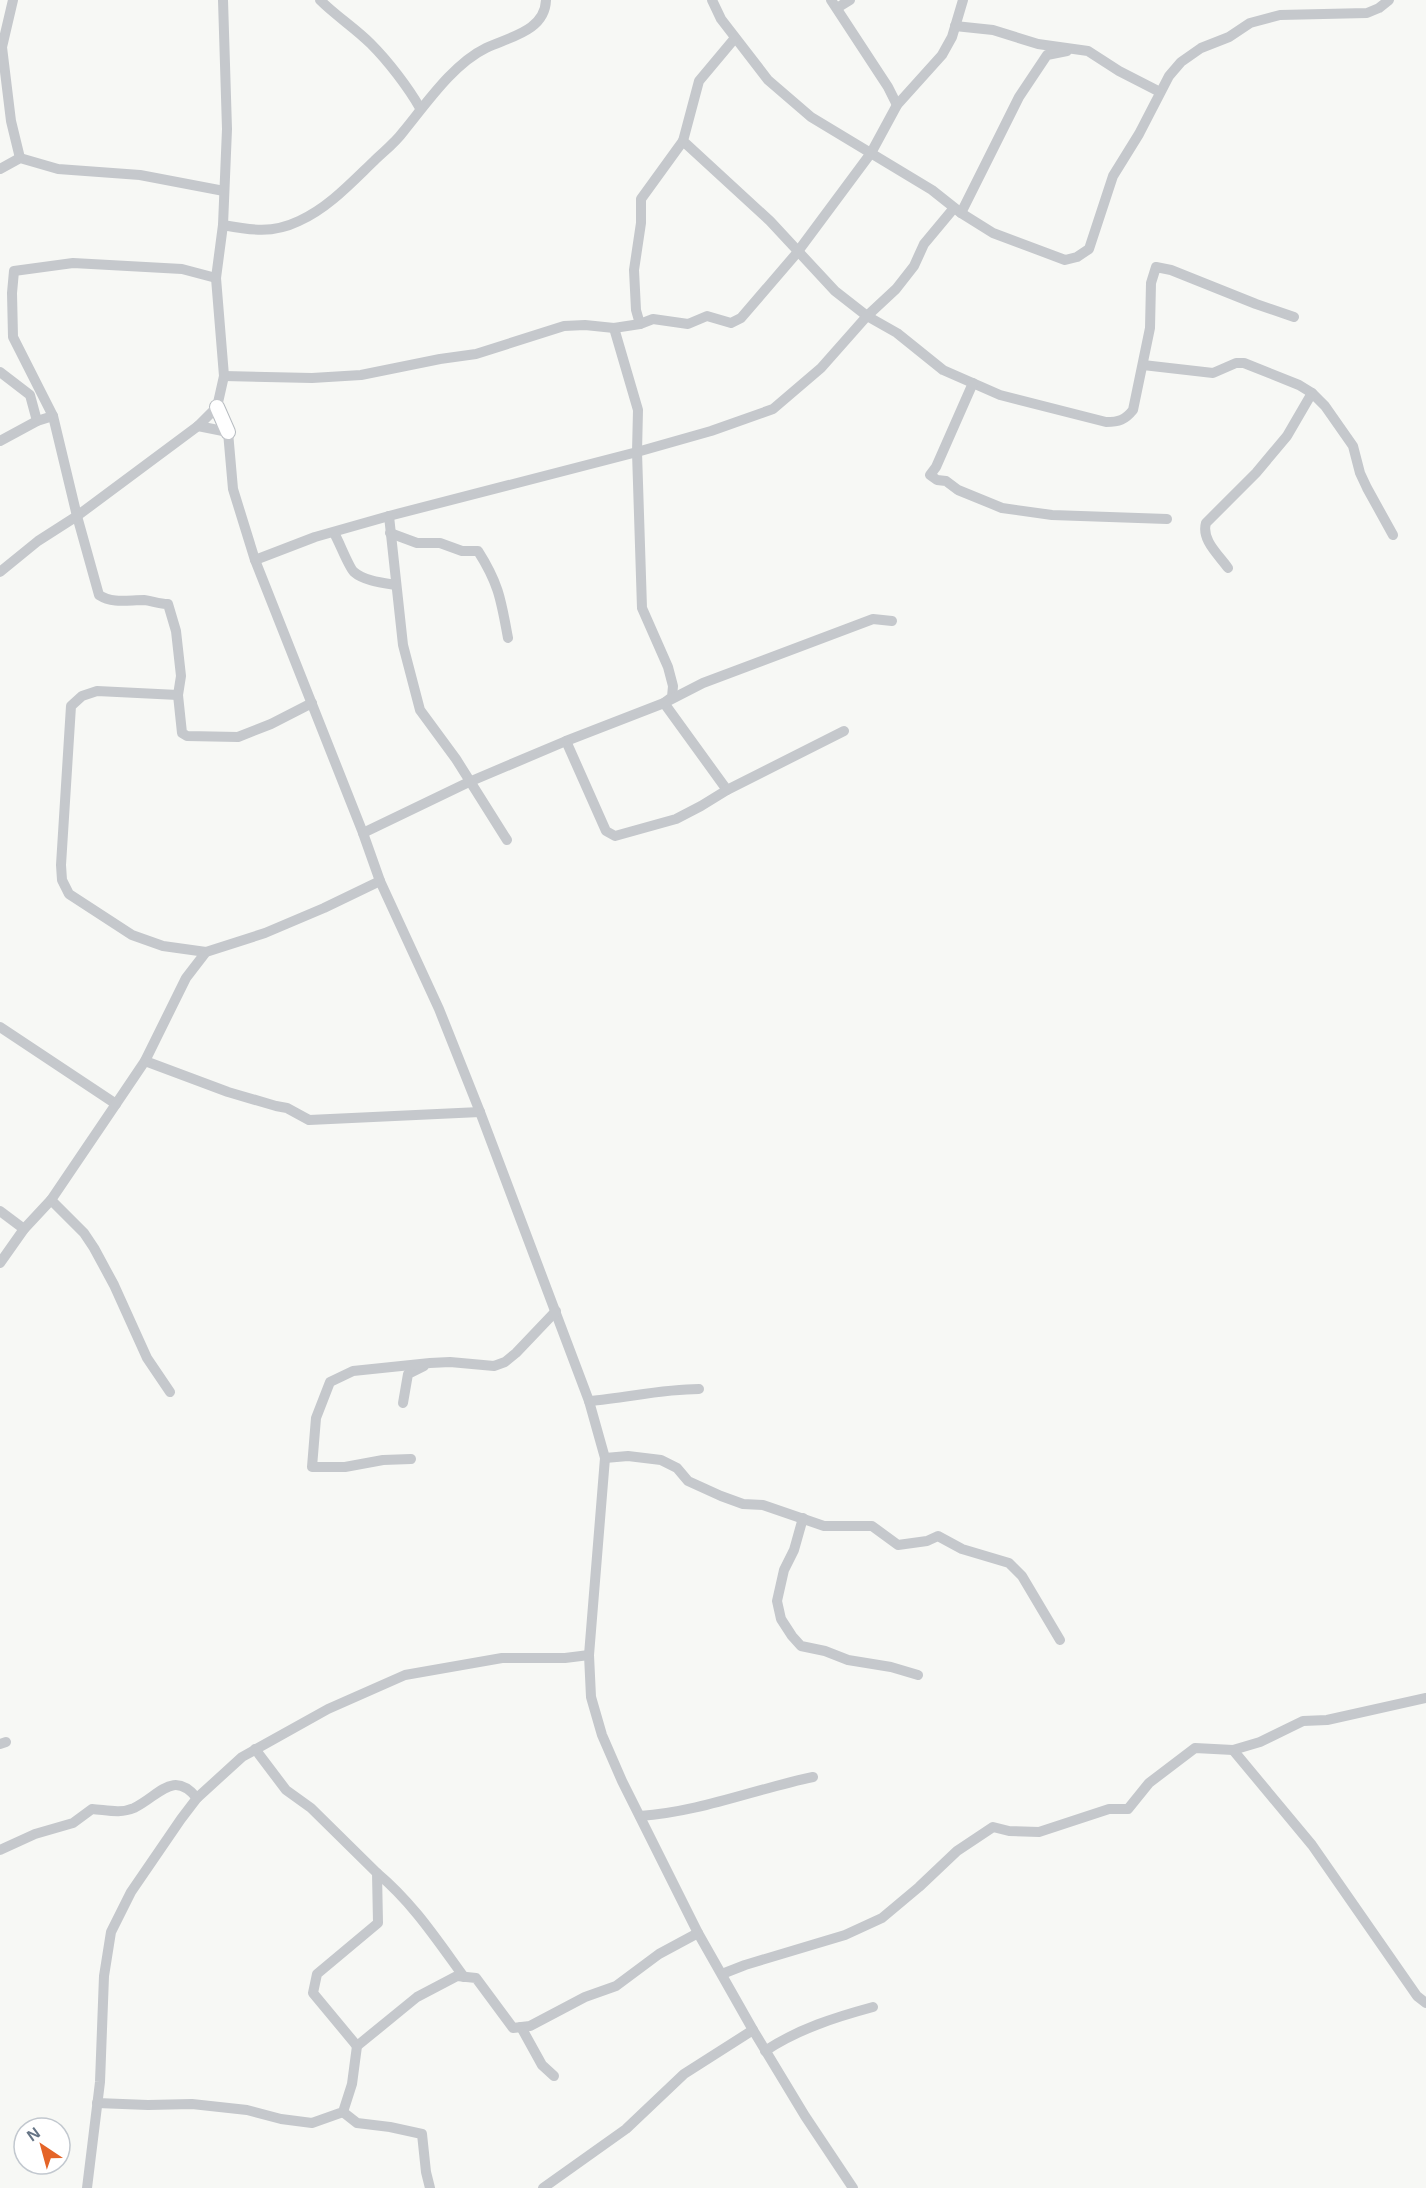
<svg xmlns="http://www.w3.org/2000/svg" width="1426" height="2188" font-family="Helvetica,sans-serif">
	<rect width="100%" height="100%" fill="#f7f8f5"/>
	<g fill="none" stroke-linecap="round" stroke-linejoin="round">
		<!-- secondary casing -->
		<g stroke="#b7bcc1" stroke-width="16">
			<polyline id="secondary" points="217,407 228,432"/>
		</g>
		<!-- street -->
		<g stroke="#c5c8cc" stroke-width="10">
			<polyline points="13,0 2,47 11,121 20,158"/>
			<path d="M320 0C336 16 355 28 371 44 388 61 408 87 420 108"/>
			<polyline points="712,0 721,19 768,80 811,117 932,190 961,213 993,233 1065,260 1077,257 1089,249 1113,176 1139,134 1169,76 1181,62 1201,48 1229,37 1250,23 1280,15 1367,13 1379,8 1389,0"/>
			<polyline points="831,0 888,87 897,105"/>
			<polyline points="837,8 850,0"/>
			<polyline points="955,26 993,30 1038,44 1088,51 1119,71 1160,92"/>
			<path d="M735 38 699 81 683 141 770 221 835 291 867 316 897 333 943 370 1000 395 1106 422C1119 422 1125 420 1133 410L1150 328 1151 283 1156 267 1171 270 1256 304 1294 317"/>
			<polyline points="0,169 20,158 58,169 140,175 224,191"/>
			<polyline points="961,213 1019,97 1047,55 1067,51"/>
			<path d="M223 225C251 230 272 234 299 221 328 208 351 183 374 161 383 152 395 143 403 132 426 104 453 64 486 48 509 37 545 31 546 0"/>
			<path d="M216 278 182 269 73 263 14 271 12 293 13 337 53 416 77 516 99 595C113 604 128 600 144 600 152 601 160 604 168 604L176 631 181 676 178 695 182 733 187 736 238 737 271 724 312 703"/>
			<polyline points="640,324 636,310 634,270 641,223 641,199 683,141"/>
			<polyline points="614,328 638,410 637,452 642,608 668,667 673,686 672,697 664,703 727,790"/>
			<polyline points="1143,365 1213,373 1236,363 1244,363 1299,385 1312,393 1325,406 1353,446 1360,473 1367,488 1393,535"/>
			<polyline points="0,372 30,395 37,421"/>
			<polyline points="224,376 312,378 361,375 440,359 476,354 564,326 585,325 614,328 640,324 653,319 688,324 707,316 731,323 741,318 796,254 871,153 897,105 942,55 952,37 963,0"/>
			<polyline points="973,383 936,467 930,475 937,480 946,481 958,490 1002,508 1052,515 1167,519"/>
			<polyline points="198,426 228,432 233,489 255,560 363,833 380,881 439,1009 480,1112 589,1401 605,1458 589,1655 591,1697 602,1735 622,1781 698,1933 753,2030 805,2116 853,2188"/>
			<polyline points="0,441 37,421 53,416"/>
			<polyline points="389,516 403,645 420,710 456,759 507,840"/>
			<path d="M334 533C339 541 349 568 354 572 364 581 384 583 396 585"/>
			<path d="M390 533 417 543H440L462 551H478C499 584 501 600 508 638"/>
			<polyline points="255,560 315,537 389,516 637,452 711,431 773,409 821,368 867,316 896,289 914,266 924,244 954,208"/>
			<path d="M1228 568C1219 555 1201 540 1206 523L1256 473 1287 436 1312 393"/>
			<polyline points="0,572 38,541 77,516 198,426 217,407 224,376 216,278 223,225 227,129 223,0"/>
			<polyline points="178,695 97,691 82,696 71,706 61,865 62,880 69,894 132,935 163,946 206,952"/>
			<polyline points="566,741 606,831 615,836 676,819 701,806 727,790 844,731"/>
			<polyline points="363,833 469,782 566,741 664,703 703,683 873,619 892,621"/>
			<polyline points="0,1027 116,1104"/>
			<polyline points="145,1061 228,1092 276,1106 287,1108 309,1120 480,1112"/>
			<polyline points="51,1200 84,1233 94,1248 114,1285 147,1358 170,1392"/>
			<polyline points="0,1211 24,1229"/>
			<polyline points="0,1263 24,1229 51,1200 116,1104 145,1061 186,978 206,952 265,933 324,908 380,881"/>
			<path d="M589 1401C626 1398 662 1389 699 1389"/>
			<polyline points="403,1403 408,1374 424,1366"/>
			<polyline points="605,1458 628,1456 661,1460 677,1468 688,1481 721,1496 743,1504 763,1505 824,1526 872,1526 898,1545 927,1541 938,1536 962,1549 1009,1563 1022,1576 1060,1640"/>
			<polyline points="411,1459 383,1460 345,1467 312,1467 316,1418 330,1382 353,1371 430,1363 450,1362 494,1366 505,1362 516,1353 556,1311"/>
			<polyline points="803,1518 794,1550 784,1570 777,1601 781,1619 792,1636 801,1646 825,1651 848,1660 891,1667 918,1675"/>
			<polyline points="0,1744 6,1742"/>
			<polyline points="255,1749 286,1790 311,1808 377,1873 378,1923 317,1974 313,1993 357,2046"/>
			<polyline points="1233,1750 1312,1845 1417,1996 1426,2003"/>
			<path d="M640 1816C700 1812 755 1789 813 1777"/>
			<path d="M0 1850 35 1834 73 1823 92 1809C107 1810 120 1814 134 1808 159 1796 173 1769 197 1798"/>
			<path d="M377 1873C413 1903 437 1940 464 1977"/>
			<polyline points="722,1974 745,1965 845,1935 882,1918 919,1887 957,1851 993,1827 1009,1831 1039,1832 1109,1809 1128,1809 1149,1783 1195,1748 1233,1750 1260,1742 1303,1721 1327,1720 1426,1698"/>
			<polyline points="521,2027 542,2065 554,2076"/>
			<path d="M765 2051C798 2029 836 2017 873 2007"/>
			<polyline points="97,2103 148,2105 192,2104 247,2110 281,2119 312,2123 343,2112 352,2084 357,2046 417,1997 457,1976 476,1978 513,2028 530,2026 585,1997 616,1986 659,1954 698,1933"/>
			<polyline points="343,2112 357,2123 390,2127 422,2134 426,2172 430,2188"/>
			<polyline points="87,2188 100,2082 104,1976 111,1932 131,1892 181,1819 197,1798 242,1757 328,1709 405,1675 502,1658 565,1658 589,1655"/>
			<polyline points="543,2188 626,2129 684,2074 753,2030"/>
		</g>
		<!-- secondary -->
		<use href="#secondary" stroke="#fff" stroke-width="14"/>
	</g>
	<!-- north arrow -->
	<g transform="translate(42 2146) rotate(324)"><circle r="28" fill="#ffffff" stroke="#c2c8cf" stroke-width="1.5"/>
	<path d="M0-4.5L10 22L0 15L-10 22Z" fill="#e46428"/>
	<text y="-9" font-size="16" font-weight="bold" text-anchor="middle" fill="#667586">N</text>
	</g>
</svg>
